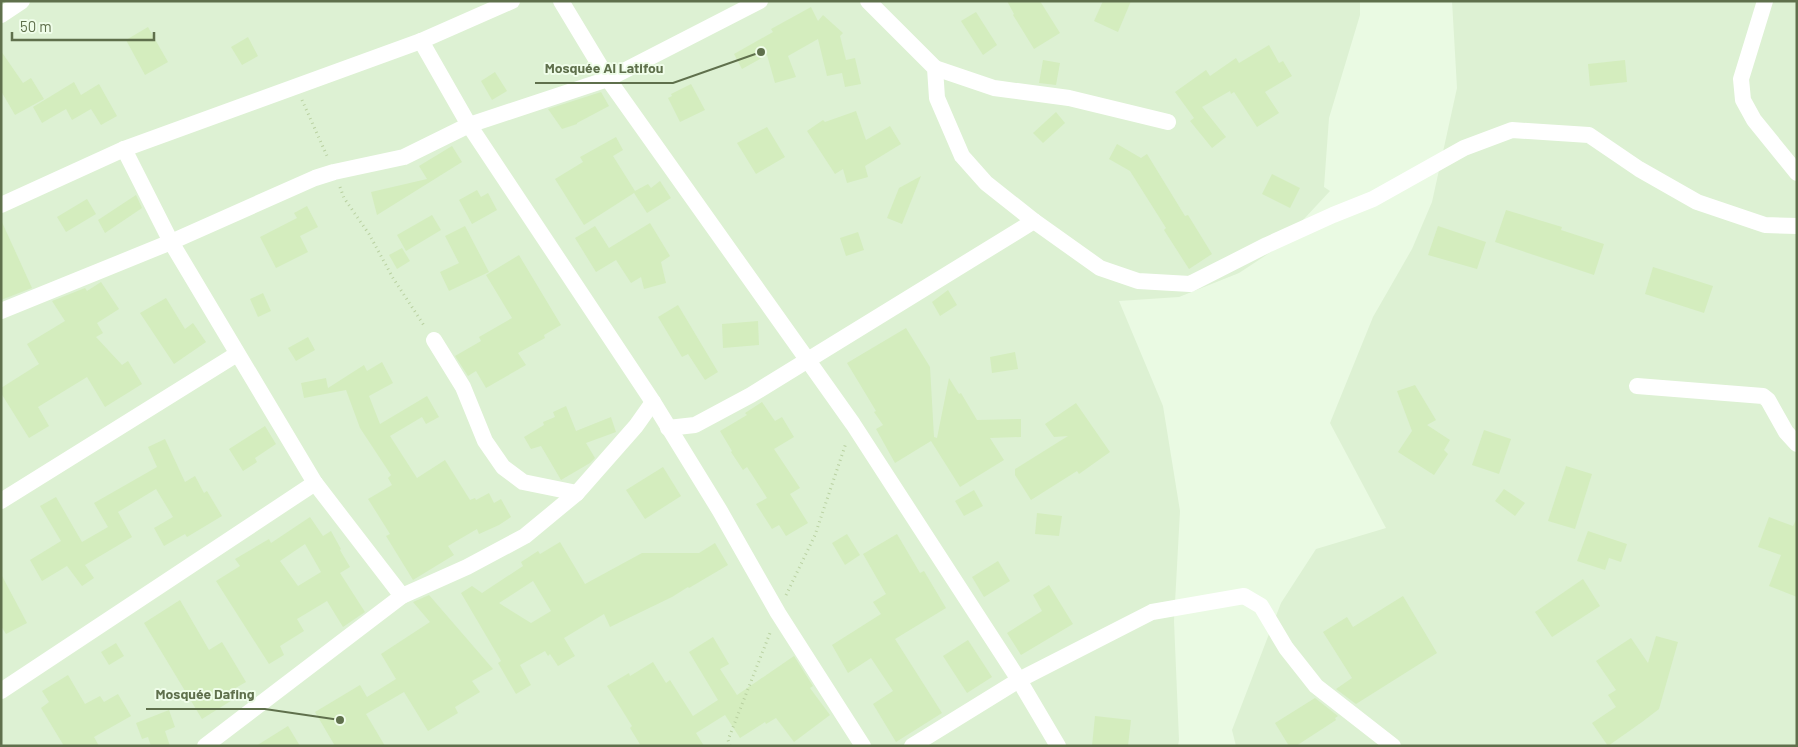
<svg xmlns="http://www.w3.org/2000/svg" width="1798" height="747" font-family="Barlow,sans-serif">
	<rect width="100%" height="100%" fill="#eafae3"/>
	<!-- residential -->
	<g fill="#ddf1d3">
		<polygon points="1,1 1360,1 1360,15 1329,118 1324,187 1330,191 1277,248 1239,273 1179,297 1119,301 1163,406 1180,511 1174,621 1179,740 1178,746 1,746"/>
		<polygon points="1452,1 1797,1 1797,746 1236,746 1232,730 1281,603 1316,549 1386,528 1330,423 1373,317 1412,249 1432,202 1457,88"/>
	</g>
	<!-- building -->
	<g fill="#d4edbe" fill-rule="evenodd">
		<polygon points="1007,1 1040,1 1060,33 1034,49 1013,15 1014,14"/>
		<polygon points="1103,1 1131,1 1118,32 1094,21"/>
		<polygon points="811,7 818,21 823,15 843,33 840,36 846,60 855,58 861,84 845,87 842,73 827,76 818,39 788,56 796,77 775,83 767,55 742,69 734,54 773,32 771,29"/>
		<polygon points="976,12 997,45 983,55 961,21"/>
		<polygon points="148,27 168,62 145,75 126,40"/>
		<polygon points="248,37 258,56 242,65 231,47"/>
		<polygon points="1269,45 1279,63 1283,61 1292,76 1265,92 1279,113 1257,127 1234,92 1231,94 1230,91 1202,107 1226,137 1212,148 1190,121 1194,118 1175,92 1206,70 1210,76 1236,58 1239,63"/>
		<polygon points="1,51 23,83 31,78 44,99 15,115 1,91"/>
		<polygon points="1043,60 1060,63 1056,85 1039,83"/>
		<polygon points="1625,60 1627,82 1590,86 1588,64"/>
		<polygon points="495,72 507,91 492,100 481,81"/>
		<polygon points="74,82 81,95 99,84 117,116 101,125 91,109 72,120 66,109 42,123 33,107"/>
		<polygon points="691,84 705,110 680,122 668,98 672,96 671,94"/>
		<polygon points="601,92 609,106 577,123 577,124 562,129 548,109"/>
		<polygon points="856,111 866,140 890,126 901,144 865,166 868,177 847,183 843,169 835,174 807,131 823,120 825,122"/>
		<polygon points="1056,112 1065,123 1043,143 1033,133"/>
		<polygon points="767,127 785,157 756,174 737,143"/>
		<polygon points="616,137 623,150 613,156 635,191 648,184 651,188 660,181 671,198 647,213 634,193 584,225 555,179 583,162 580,157"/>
		<polygon points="1117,144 1141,158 1147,154 1185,216 1188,215 1212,254 1189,269 1164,230 1166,228 1130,171 1109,159"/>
		<polygon points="452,146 462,162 377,215 371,192 427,179 419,166"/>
		<polygon points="1272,174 1300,188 1290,208 1262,194"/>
		<polygon points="921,176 902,224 887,218 899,188"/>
		<polygon points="477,190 481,197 488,193 497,210 472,224 459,200"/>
		<polygon points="136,195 142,208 105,233 98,220"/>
		<polygon points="87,199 96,214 66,232 57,217"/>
		<polygon points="307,206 318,227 300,236 308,252 276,268 260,237 297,218 294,213"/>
		<polygon points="1506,210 1562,227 1561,230 1604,244 1594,275 1495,242"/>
		<polygon points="432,215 441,230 406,251 397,235"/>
		<polygon points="1,220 32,288 1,300"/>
		<polygon points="650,223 670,256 661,262 666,283 644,289 641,277 631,283 616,260 596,272 575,238 595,226 609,248"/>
		<polygon points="465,226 489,272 449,291 440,272 459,263 445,236"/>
		<polygon points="1438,226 1486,242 1477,269 1428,255"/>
		<polygon points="858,232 864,250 846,256 840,238"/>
		<polygon points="402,248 410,261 397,269 389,255"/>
		<polygon points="519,255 561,325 544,335 545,338 518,353 526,365 486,388 476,371 468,376 455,356 481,341 479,337 512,318 486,275"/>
		<polygon points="1653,267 1713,286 1704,313 1645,294"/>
		<polygon points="101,282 119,309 97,323 103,333 96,337 122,365 128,361 142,384 105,407 87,377 38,407 49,426 29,438 1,393 1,388 39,364 27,344 65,321 52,301 85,288 87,291"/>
		<polygon points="948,290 957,305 940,316 932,302"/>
		<polygon points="263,293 271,311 258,317 250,299"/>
		<polygon points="166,298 185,329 193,323 206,342 174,364 140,313"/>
		<polygon points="678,305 718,372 705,380 688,354 682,357 658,317"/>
		<polygon points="758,321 759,345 723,348 722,324"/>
		<polygon points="906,328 930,367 934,437 937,438 949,378 959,394 961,393 977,420 1021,419 1021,437 990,438 1004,460 960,487 931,441 895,463 876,429 883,425 874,412 876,411 847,363"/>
		<polygon points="308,337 315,350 296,361 288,348"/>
		<polygon points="1015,352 1018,369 992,373 990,357"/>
		<polygon points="382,362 393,383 369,396 380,424 427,396 439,417 426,424 422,417 390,436 417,478 445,460 470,500 475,498 476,500 489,493 494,503 501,499 511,517 499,525 479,534 477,529 448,546 454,555 413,580 386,536 390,534 368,499 392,485 388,478 391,475 360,428 346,390 304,398 301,383 326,378 328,388 364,365 367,371"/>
		<polygon points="1415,385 1436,420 1427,425 1450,440 1444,450 1448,454 1434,475 1398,452 1412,431 1397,391"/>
		<polygon points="762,402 775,421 782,417 794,437 774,449 800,488 790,494 808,523 786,536 779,525 772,529 756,504 767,498 747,467 743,470 731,452 732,451 720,431 747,415 745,413"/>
		<polygon points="1076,403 1110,452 1079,474 1077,471 1031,500 1015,475 1015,469 1068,436 1054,437 1045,424"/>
		<polygon points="566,406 576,431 611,417 616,432 586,443 595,458 590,463 561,480 541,446 531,449 524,437 544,425 543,422 555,417 553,412"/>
		<polygon points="265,426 276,444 255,458 257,462 243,471 229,449"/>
		<polygon points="1484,430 1511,439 1499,474 1472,465"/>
		<polygon points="165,439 185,482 195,476 204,493 207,491 222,516 187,537 185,534 164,546 154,528 173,517 156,489 118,512 132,537 85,565 94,578 82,586 67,566 42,581 30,560 61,541 40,506 56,497 82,542 108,527 94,503 157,467 148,447"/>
		<polygon points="1566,466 1592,474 1575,529 1548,521"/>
		<polygon points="663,467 681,496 645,519 626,490"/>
		<polygon points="1504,489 1525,503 1515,516 1495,501"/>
		<polygon points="974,490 983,506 964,516 955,501"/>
		<polygon points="1037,513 1062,516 1059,536 1035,534"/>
		<path d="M310 517 323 536 331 531 341 549 340 550 350 567 340 573 365 612 343 627 327 601 297 619 304 631 280 646 284 655 269 664 216 581 240 566 235 559 269 539 271 543ZM305 544 321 572 298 586 280 561Z"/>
		<polygon points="1769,517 1793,526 1797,518 1797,597 1769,586 1781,555 1758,547"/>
		<polygon points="1588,531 1627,544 1621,562 1609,558 1605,570 1577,561"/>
		<polygon points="847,534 860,555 845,565 832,543"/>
		<polygon points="897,534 920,573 924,571 946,608 895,639 942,713 896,742 873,704 893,691 871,658 848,673 832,645 881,614 873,602 886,594 863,554"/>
		<path d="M560 542 585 584 642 553H699L715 543 728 565 689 588 688 587 672 597 610 627 604 614 564 638 575 656 558 666 550 654 548 656 545 651 520 665 531 685 516 694 498 663 501 661 461 593 472 586 482 593 523 566 521 562 538 551 540 554ZM533 581 551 611 531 623 499 603Z"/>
		<polygon points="998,561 1010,581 984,597 972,577"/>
		<polygon points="1,574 27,623 6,634 1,626"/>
		<polygon points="1583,579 1600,606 1552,637 1535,612"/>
		<polygon points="1049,585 1073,624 1021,655 1007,633 1042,611 1033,595"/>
		<polygon points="429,595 493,669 472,681 480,692 455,707 458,713 428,731 404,692 366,714 385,746 335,746 315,712 360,685 367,697 396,679 381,654 430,622 413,602"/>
		<polygon points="1403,596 1437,653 1356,704 1336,689 1352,678 1323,632 1347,617 1353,627"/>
		<polygon points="180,600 209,650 222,642 246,682 232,690 237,697 202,719 144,623"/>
		<polygon points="1656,636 1678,642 1659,709 1642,722 1608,746 1592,723 1616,707 1608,695 1616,690 1596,661 1631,638 1648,663"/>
		<polygon points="713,637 729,664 720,669 737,695 794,656 813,686 810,688 830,715 794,742 776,718 766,724 765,722 740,738 725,715 696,733 704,746 641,746 630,728 632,726 607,686 629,673 630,676 653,662 666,683 670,680 693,716 718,700 689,652"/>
		<polygon points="968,640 992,677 967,693 943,656"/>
		<polygon points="116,643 124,656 109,665 101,652"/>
		<polygon points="68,675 85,704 100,696 104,702 118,694 131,716 94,737 99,746 64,746 41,708 49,702 42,691"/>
		<polygon points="1315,698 1338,716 1335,718 1336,720 1296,746 1289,746 1275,723"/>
		<polygon points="169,710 175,727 165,731 170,746 151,746 148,737 142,739 136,723"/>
		<polygon points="1095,716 1131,720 1128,746 1092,746"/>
		<polygon points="288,726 300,746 256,746"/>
	</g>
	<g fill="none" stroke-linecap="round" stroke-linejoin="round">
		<!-- path -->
		<g stroke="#b9d1a1" stroke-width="3" stroke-dasharray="1 4" stroke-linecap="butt">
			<polyline points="302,100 327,156"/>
			<polyline points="340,187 344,198 369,234 393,278 425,327"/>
			<polyline points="786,595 815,535 846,443"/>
			<polyline points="730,746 728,740 770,633"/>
		</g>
		<!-- street -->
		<g stroke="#fff" stroke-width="16">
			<polyline points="561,1 608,79 853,424 1019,680 1058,746"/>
			<polyline points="868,1 935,68 937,98 962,156 986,183 1034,221 1100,268 1138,281 1190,284 1267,245 1333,215 1373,199 1464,148 1512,130 1589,135 1639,169 1697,202 1765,225 1797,226"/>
			<polyline points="1765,1 1741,79 1743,100 1754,120 1797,173"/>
			<polyline points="1,15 22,1"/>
			<polyline points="421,41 469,125 653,402 720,511 778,613 863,746"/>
			<polyline points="935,68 994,88 1069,98 1168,122"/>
			<polyline points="124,149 171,242 315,483 402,596"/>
			<polyline points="1,205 124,149 421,41 512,1"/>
			<polyline points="1,311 171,242 315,178 334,172 404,157 469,125 608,79 760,1"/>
			<polyline points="434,340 463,387 485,441 503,467 523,482 577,493"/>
			<polyline points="1637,386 1763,396 1768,400 1786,432 1797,444"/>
			<polyline points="668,428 695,425 751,395 1034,221"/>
			<polyline points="1,501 237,354"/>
			<polyline points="1,691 315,483"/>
			<polyline points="205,746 402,596 467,567 525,536 577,493 636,426 653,402"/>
			<polyline points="912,746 1019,680 1152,612 1244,596 1261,606 1286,648 1316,686 1393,746"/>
		</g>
	</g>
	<!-- callouts -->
	<path fill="none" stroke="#5f704c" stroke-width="2" d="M761 52L673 83H535M340 720L265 709H146"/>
	<g fill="#5f704c" stroke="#effde9" stroke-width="2">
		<circle cx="761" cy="52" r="5"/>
		<circle cx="340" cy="720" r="5"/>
	</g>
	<g font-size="14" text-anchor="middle" font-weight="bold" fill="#5f704c" stroke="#effde9" stroke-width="4" stroke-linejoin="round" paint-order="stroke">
		<text x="604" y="73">Mosquée Al Latifou</text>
		<text x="205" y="699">Mosquée Dafing</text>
	</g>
	<!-- border -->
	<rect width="1798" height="747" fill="none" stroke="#5f704c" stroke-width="5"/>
	<!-- scale -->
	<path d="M12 32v8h142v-8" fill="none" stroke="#5f704c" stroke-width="2.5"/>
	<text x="20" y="32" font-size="15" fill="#5f704c" stroke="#effde9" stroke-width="4" paint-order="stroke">50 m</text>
</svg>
